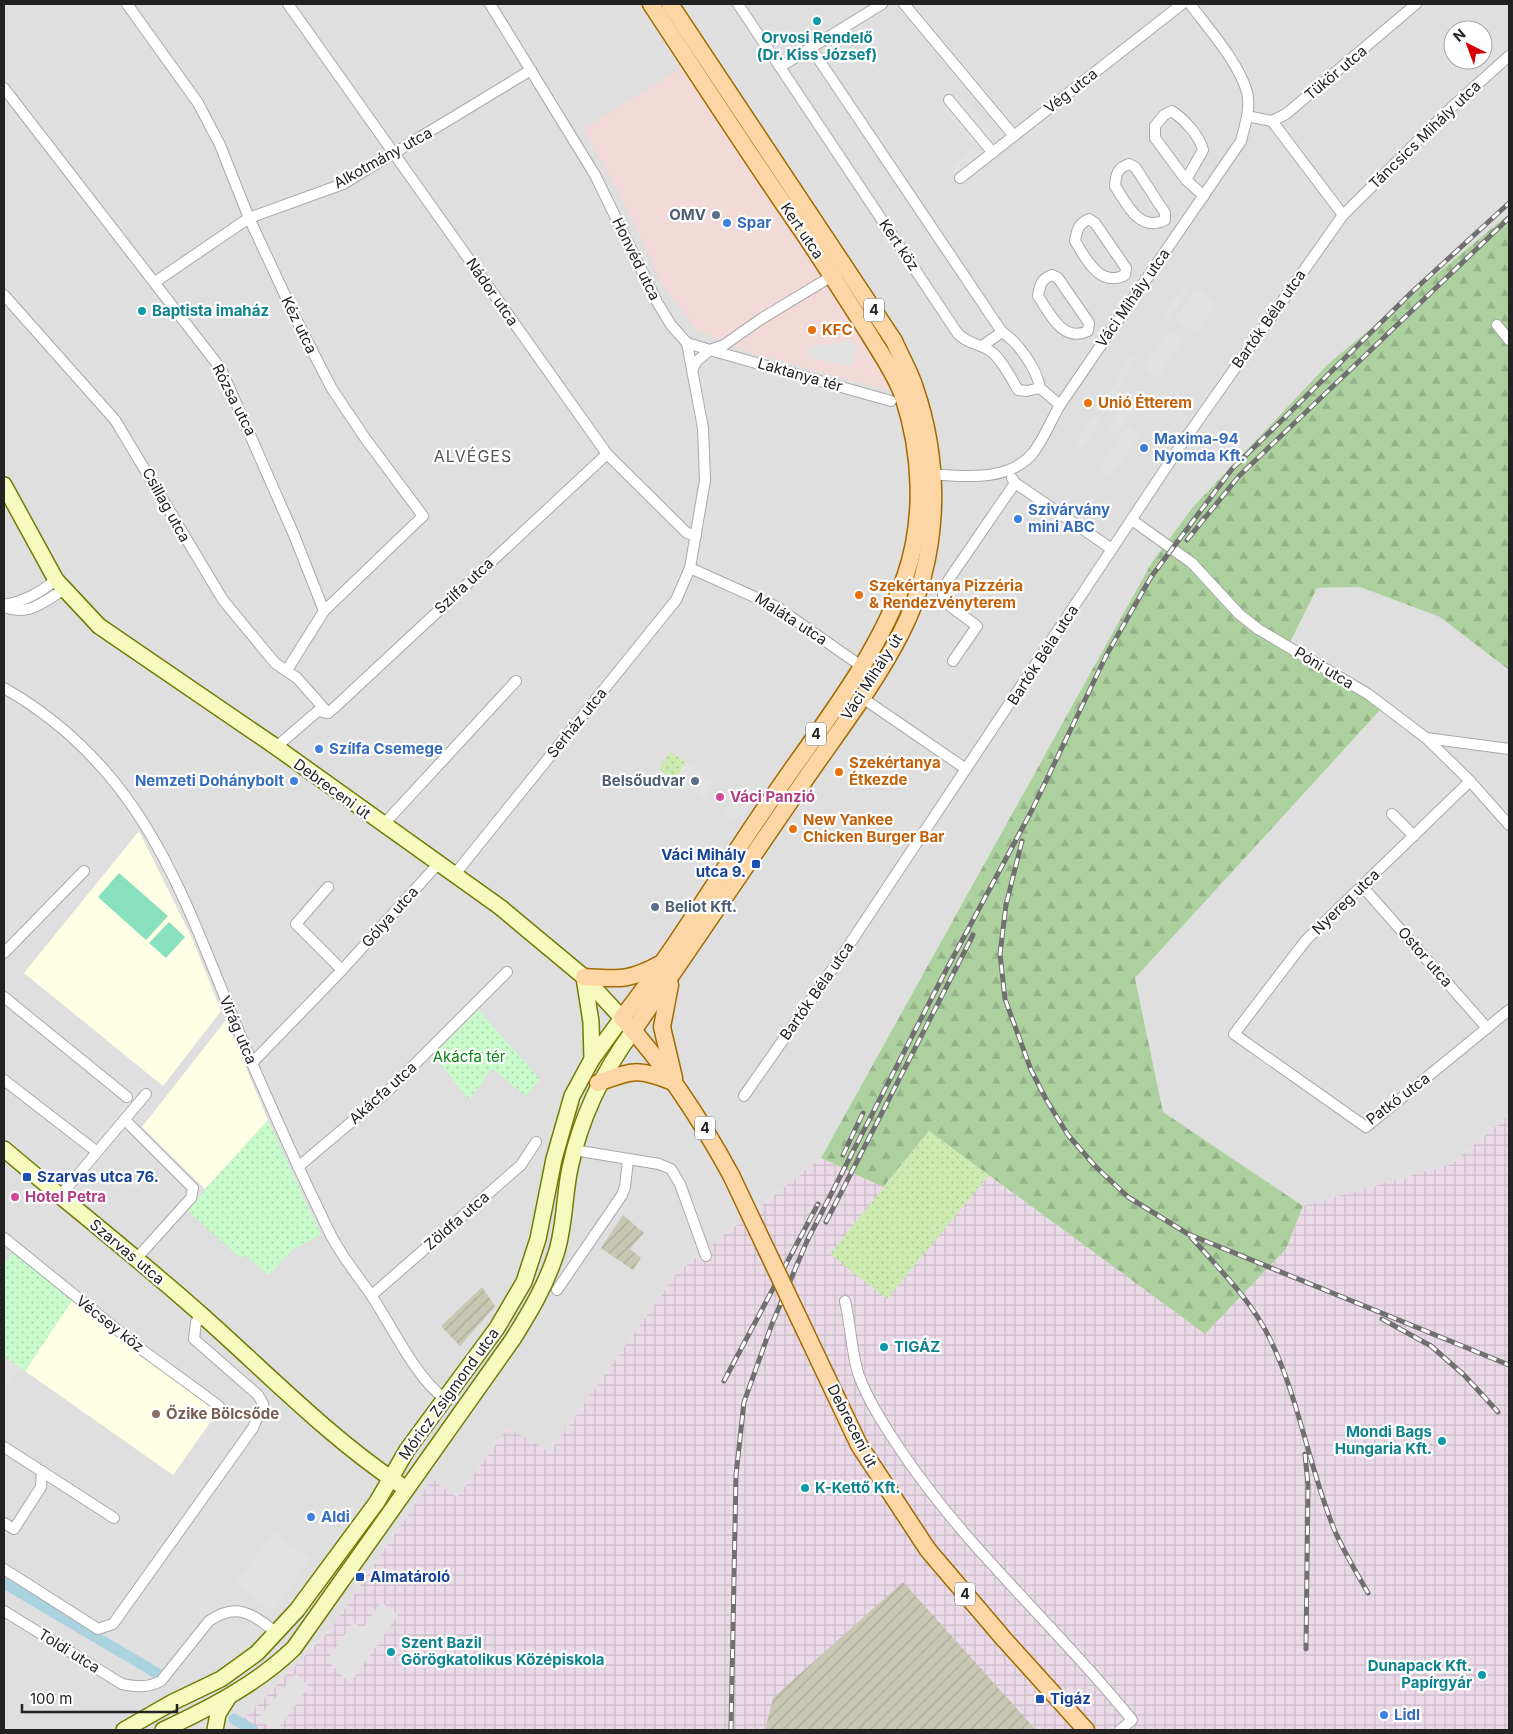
<svg xmlns="http://www.w3.org/2000/svg" width="1513" height="1734" font-family="Inter,sans-serif">
	<defs>
		<pattern id="industrial-grid" width="8" height="8" patternUnits="userSpaceOnUse" patternTransform="scale(1.25)"><rect width="8" height="8" fill="#ebdbe8"/><path d="M0 4h8M4 0v8" fill="none" stroke="#c9bcc7"/></pattern>
		<pattern id="construction-furrows" width="10" height="10" patternUnits="userSpaceOnUse" patternTransform="scale(1.25)"><rect width="10" height="10" fill="#c7c7b4"/><path d="M-1 1l2-2M0 10L10 0M9 11l2-2" fill="none" stroke="#abab9a"/></pattern>
		<pattern id="grass-dots" width="8" height="8" patternUnits="userSpaceOnUse" patternTransform="scale(1.25)"><rect width="8" height="8" fill="#cdebb0"/><path d="M2 2h.1M6 6h.1" fill="none" stroke="#b0c997" stroke-width="1.8" stroke-linecap="round"/></pattern>
		<pattern id="forest-firs" width="22" height="20" patternUnits="userSpaceOnUse" patternTransform="scale(1.25)"><rect width="22" height="20" fill="#add19e"/><path d="M5 1l3.5 6h-7zM16 11l3.5 6h-7z" fill="#95b388"/></pattern>
		<pattern id="park-dots" width="8" height="8" patternUnits="userSpaceOnUse" patternTransform="scale(1.25)"><rect width="8" height="8" fill="#c8facc"/><path d="M2 2h.1M6 6h.1" fill="none" stroke="#acd6af" stroke-width="1.8" stroke-linecap="round"/></pattern>
	</defs>
	<rect width="100%" height="100%" fill="#f2efe9"/>
	<!-- residential -->
	<g fill="#e0dfdf" fill-rule="evenodd">
		<path d="M4 4H1509V214L1328 364 1193 507 1152 562 821 1158 678 1272 550 1452 508 1428 457 1497 432 1480 331 1629 233 1730H4ZM1453 30H1483V60H1453Z"/>
		<polygon points="1360,587 1440,617 1509,670 1509,1115 1452,1164 1303,1206 1163,1112 1135,977 1381,709 1287,645 1317,588"/>
	</g>
	<!-- commercial -->
	<polygon fill="#f2dad9" points="685,65 874,348 892,391 740,350 697,330 661,283 633,221 584,129"/>
	<!-- industrial -->
	<polygon fill="url(#industrial-grid)" points="1509,1115 1509,1730 233,1730 331,1629 432,1479 457,1497 508,1428 550,1452 678,1272 821,1158 883,1187 929,1131 1205,1334 1286,1249 1303,1206 1452,1164"/>
	<!-- education -->
	<g fill="#ffffe5">
		<polygon points="139,831 192,938 221,1011 163,1086 24,973"/>
		<polygon points="226,1020 268,1120 205,1189 142,1127"/>
		<polygon points="73,1299 219,1410 173,1475 25,1371"/>
	</g>
	<!-- construction -->
	<g fill="url(#construction-furrows)">
		<polygon points="623,1215 644,1233 630,1249 641,1258 633,1270 601,1248"/>
		<polygon points="482,1287 495,1306 460,1346 441,1326"/>
		<polygon points="903,1582 1036,1730 765,1730 773,1698"/>
	</g>
	<!-- grass -->
	<g fill="url(#grass-dots)">
		<polygon points="670,752 686,762 675,780 659,769"/>
		<polygon points="929,1131 989,1175 887,1299 830,1254"/>
	</g>
	<!-- forest -->
	<polygon fill="url(#forest-firs)" points="1509,214 1509,670 1440,617 1360,587 1317,588 1288,646 1381,709 1135,978 1163,1112 1303,1206 1286,1249 1205,1334 929,1131 883,1187 821,1158 1152,562 1193,507 1328,364"/>
	<!-- park -->
	<g fill="url(#park-dots)">
		<polygon points="478,1010 540,1079 525,1096 492,1068 469,1100 434,1055"/>
		<polygon points="268,1120 321,1235 292,1250 269,1275 246,1256 239,1257 187,1210"/>
		<polygon points="16,1247 73,1299 25,1371 4,1357 4,1264"/>
	</g>
	<!-- pitch -->
	<g fill="#88e0be">
		<polygon points="119,873 168,916 146,940 98,897"/>
		<polygon points="169,922 185,937 166,958 149,943"/>
	</g>
	<!-- parking -->
	<g fill="#e2e2e2">
		<polygon points="959,94 992,133 986,139 954,99"/>
		<polygon points="948,103 979,141 973,146 943,109"/>
		<polygon points="974,148 979,154 954,174 949,167"/>
		<polygon points="1183,286 1190,289 1168,320 1162,316"/>
		<polygon points="1196,287 1217,303 1196,334 1174,319"/>
		<polygon points="1170,329 1184,339 1157,379 1142,368"/>
		<polygon points="849,338 857,347 851,367 808,357 810,346 840,343"/>
		<polygon points="1130,356 1135,359 1124,376 1127,378 1110,403 1105,399 1121,375 1118,373"/>
		<polygon points="1136,388 1144,394 1116,434 1108,429"/>
		<polygon points="1093,416 1101,421 1083,448 1075,443"/>
		<polygon points="1128,425 1141,434 1111,477 1098,468"/>
		<polygon points="686,762 715,782 704,799 675,780"/>
		<polygon points="735,795 749,804 737,821 724,812"/>
		<polygon points="141,1084 155,1095 78,1188 63,1177"/>
		<polygon points="4,1357 19,1367 4,1389"/>
		<polygon points="273,1532 310,1558 274,1611 235,1584"/>
		<polygon points="381,1602 398,1615 350,1684 327,1660 353,1622 363,1628"/>
		<polygon points="296,1674 309,1687 277,1730 256,1720"/>
	</g>
	<g fill="none" stroke-linecap="round" stroke-linejoin="round">
		<!-- canal -->
		<g stroke="#aad3df" stroke-width="11">
			<polyline points="4,1583 160,1675"/>
			<polyline points="234,1719 253,1730"/>
		</g>
		<!-- street casing -->
		<g stroke="#a9a9a9" stroke-width="12">
			<g id="street">
				<polyline points="127,4 198,103 220,145 249,218 298,323 332,389 365,438 423,516 324,611"/>
				<polyline points="288,4 607,454 687,533 696,535"/>
				<path d="M738 4 958 334C971 346 981 343 993 353 1003 362 1011 378 1018 390L1027 391 1040 388"/>
				<polyline points="904,4 1014,136"/>
				<path d="M811 48 1002 332C1018 342 1037 369 1040 388L1060 405"/>
				<polyline points="780,67 882,4"/>
				<polyline points="4,88 221,369 294,535 324,611 287,670"/>
				<polyline points="949,100 993,153"/>
				<polyline points="1247,116 1272,121 1286,114 1416,4"/>
				<polyline points="1272,121 1343,215"/>
				<path d="M1129 164 1135 167 1165 213V220C1139 233 1126 203 1115 186 1116 174 1117 168 1129 164Z"/>
				<polyline points="960,178 1182,4"/>
				<path d="M1186 180 1203 150C1199 135 1185 120 1172 111L1164 115 1155 126V138L1186 180 1204 196"/>
				<path d="M1089 219 1095 223 1126 268 1125 275C1100 288 1086 259 1075 241 1077 230 1078 224 1089 219Z"/>
				<path d="M1052 275 1058 278 1089 323 1088 331C1063 343 1050 314 1038 296 1040 285 1041 279 1052 275Z"/>
				<polyline points="155,282 249,218 343,184 531,70"/>
				<polyline points="4,295 115,420 223,600 275,663 297,678 328,713"/>
				<polyline points="1497,325 1509,340"/>
				<polyline points="687,343 710,350 724,345 761,319 837,273"/>
				<polyline points="982,346 1002,332"/>
				<polyline points="692,370 697,361 710,350 891,401"/>
				<path d="M927 474C962 476 1008 483 1033 453 1044 439 1051 420 1060 405L1241 141C1245 125 1251 108 1247 92 1239 63 1208 28 1190 4"/>
				<polyline points="1012,478 1015,483 1112,549"/>
				<polyline points="1132,520 1192,563 1239,614 1258,629 1368,694 1426,738 1470,781 1509,825"/>
				<polyline points="690,568 777,607 861,666"/>
				<path d="M4 605C25 601 39 593 56 580"/>
				<path d="M4 607C29 616 42 603 63 590"/>
				<polyline points="953,661 977,626 943,601 943,588 1015,483"/>
				<path d="M4 688C155 774 188 915 252 1063 272 1109 292 1155 314 1200 322 1216 329 1234 339 1249 349 1266 362 1281 373 1298 392 1327 417 1379 444 1398"/>
				<polyline points="861,697 966,769"/>
				<polyline points="323,712 328,713 334,708 607,454"/>
				<polyline points="1426,738 1509,749"/>
				<polyline points="276,747 319,710"/>
				<polyline points="1470,781 1306,940 1234,1034 1366,1127 1509,1010"/>
				<polyline points="1392,814 1414,836"/>
				<polyline points="383,825 516,681"/>
				<polyline points="455,874 676,600 690,568 705,480 703,428 687,343 671,325 657,302 595,175 490,4"/>
				<polyline points="1362,886 1487,1028"/>
				<polyline points="328,887 296,924 342,970"/>
				<polyline points="4,953 84,871"/>
				<polyline points="4,997 127,1097"/>
				<polyline points="252,1063 342,970 438,864"/>
				<polyline points="4,1080 97,1152"/>
				<polyline points="744,1096 843,954 1183,442 1343,215 1452,107 1509,56"/>
				<polyline points="125,1120 193,1188 191,1198 136,1259"/>
				<polyline points="574,1150 659,1164 671,1169 680,1184 706,1256"/>
				<polyline points="298,1167 388,1091 507,972"/>
				<polyline points="60,1196 146,1094"/>
				<polyline points="4,1238 141,1349 219,1406"/>
				<polyline points="557,1290 622,1195 625,1187 628,1160"/>
				<polyline points="372,1295 521,1165 536,1142"/>
				<path d="M845 1301C851 1326 851 1352 859 1376 870 1405 889 1433 906 1458 972 1554 1060 1630 1132 1720L1120 1730"/>
				<polyline points="4,1447 114,1518"/>
				<polyline points="4,1523 14,1529 41,1487 42,1471"/>
				<polyline points="4,1569 98,1629 113,1624 253,1428 263,1404 258,1395 194,1339 196,1322 204,1317"/>
				<path d="M4 1611 122 1684C137 1687 147 1688 161 1681L209 1621C238 1601 253 1615 277 1633"/>
			</g>
		</g>
		<!-- secondary casing -->
		<g stroke="#707d05" stroke-width="18">
			<g id="secondary">
				<polyline points="4,485 56,580 99,626 276,747 500,907 584,977 622,1018 592,1059 572,1096 554,1159 538,1239 524,1282 497,1328 407,1450 377,1502 297,1610 257,1653 221,1679 173,1702 124,1730"/>
				<polyline points="584,977 591,1022 592,1059"/>
				<path d="M4 1149C70 1205 139 1259 204 1317 268 1374 328 1436 399 1484"/>
				<path d="M163 1730C210 1708 257 1684 294 1648L513 1339C531 1310 545 1287 556 1254 565 1226 564 1196 570 1168 581 1116 602 1073 633 1031"/>
				<polyline points="215,1730 218,1714 228,1698"/>
			</g>
		</g>
		<!-- primary casing -->
		<g stroke="#a06b00" stroke-width="19">
			<g id="primary">
				<path d="M651 4C702 81 752 159 805 235 827 268 848 301 869 334 881 354 896 375 903 396 922 453 925 520 905 577 877 660 817 731 768 804 719 875 675 950 622 1018 666 1066 700 1118 731 1175"/>
				<path d="M584 977C619 979 629 981 660 964"/>
				<polyline points="670,985 662,1027 674,1078"/>
				<path d="M633 1031C689 948 746 866 802 784 834 737 876 683 901 633 940 557 942 467 915 388 910 372 901 357 894 341L670 4"/>
				<path d="M598 1083C634 1070 637 1068 673 1082"/>
				<polyline points="859,1445 928,1550 1003,1638 1086,1730"/>
			</g>
		</g>
		<!-- street -->
		<use href="#street" stroke="#fff" stroke-width="10"/>
		<!-- secondary -->
		<use href="#secondary" stroke="#f7fabf" stroke-width="15"/>
		<!-- primary -->
		<use href="#primary" stroke="#fcd6a4" stroke-width="16"/>
		<!-- rail casing -->
		<g stroke="#707070" stroke-width="5">
			<g id="rail">
				<polyline points="1187,540 1239,476 1509,218"/>
				<polyline points="1022,841 1006,905 1000,954 1005,999 1031,1070 1047,1101 1068,1135 1095,1166 1128,1197 1188,1234 1509,1365"/>
				<polyline points="843,1155 863,1113"/>
				<polyline points="826,1222 973,935"/>
				<path d="M1191 1237C1219 1269 1252 1301 1270 1339 1299 1399 1309 1467 1334 1529 1344 1552 1356 1572 1368 1593"/>
				<polyline points="1382,1319 1431,1346 1464,1375 1498,1412"/>
				<polyline points="724,1381 818,1204"/>
				<polyline points="1305,1454 1308,1485 1306,1649"/>
				<polyline points="731,1730 736,1475 744,1402 772,1324 807,1241 943,976 1032,810 1107,654 1151,577 1232,469 1412,292 1509,203"/>
			</g>
		</g>
		<!-- rail -->
		<use href="#rail" stroke="#fff" stroke-width="3" stroke-dasharray="9" stroke-linecap="butt"/>
		<!-- primary-bridge casing -->
		<g stroke="#a06b00" stroke-width="19" stroke-linecap="butt">
			<polyline id="primary-bridge" points="731,1175 859,1445"/>
		</g>
		<!-- primary-bridge -->
		<use href="#primary-bridge" stroke="#fcd6a4" stroke-width="16"/>
	</g>
	<!-- markers -->
	<g fill="#0f9aa8" stroke="#fff" stroke-width="2">
		<circle cx="817" cy="21" r="5"/>
		<circle cx="142" cy="311" r="5"/>
		<circle cx="884" cy="1347" r="5"/>
		<circle cx="1442" cy="1441" r="5"/>
		<circle cx="805" cy="1488" r="5"/>
		<circle cx="391" cy="1652" r="5"/>
		<circle cx="1482" cy="1675" r="5"/>
	</g>
	<g fill="#5c6f8a" stroke="#fff" stroke-width="2">
		<circle cx="716" cy="215" r="5"/>
		<circle cx="695" cy="781" r="5"/>
		<circle cx="655" cy="907" r="5"/>
	</g>
	<g fill="#3f7fe0" stroke="#fff" stroke-width="2">
		<circle cx="727" cy="223" r="5"/>
		<circle cx="1144" cy="448" r="5"/>
		<circle cx="1018" cy="519" r="5"/>
		<circle cx="319" cy="749" r="5"/>
		<circle cx="294" cy="781" r="5"/>
		<circle cx="311" cy="1517" r="5"/>
		<circle cx="1384" cy="1715" r="5"/>
	</g>
	<g fill="#e8710a" stroke="#fff" stroke-width="2">
		<circle cx="812" cy="330" r="5"/>
		<circle cx="1088" cy="403" r="5"/>
		<circle cx="859" cy="595" r="5"/>
		<circle cx="839" cy="772" r="5"/>
		<circle cx="793" cy="829" r="5"/>
	</g>
	<g fill="#d1479c" stroke="#fff" stroke-width="2">
		<circle cx="720" cy="797" r="5"/>
		<circle cx="15" cy="1197" r="5"/>
	</g>
	<g fill="#1a4fb4" stroke="#fff" stroke-width="2">
		<rect x="751" y="859" width="10" height="10" rx="2.5"/>
		<rect x="22" y="1172" width="10" height="10" rx="2.5"/>
		<rect x="355" y="1572" width="10" height="10" rx="2.5"/>
		<rect x="1035" y="1694" width="10" height="10" rx="2.5"/>
	</g>
	<circle fill="#8d6e63" stroke="#fff" stroke-width="2" cx="156" cy="1414" r="5"/>
	<g text-anchor="middle" stroke-width="4.5" stroke-linejoin="round" paint-order="stroke">
		<!-- shield labels -->
		<g fill="#fff" stroke="#646464" stroke-width="1">
			<rect x="864" y="298.5" width="20" height="23" rx="4"/>
			<rect x="806" y="722.5" width="20" height="23" rx="4"/>
			<rect x="695" y="1116.5" width="20" height="23" rx="4"/>
			<rect x="955" y="1582.5" width="20" height="23" rx="4"/>
		</g>
		<g font-size="14" font-weight="bold" fill="#222">
			<text x="874" y="315">4</text>
			<text x="816" y="739">4</text>
			<text x="705" y="1133">4</text>
			<text x="965" y="1599">4</text>
		</g>
		<!-- culture labels -->
		<g font-size="15" font-weight="bold" fill="#0d838f" stroke="#fff" text-anchor="start">
			<text x="817" y="43" text-anchor="middle">Orvosi Rendelő<tspan x="817" dy="17">(Dr. Kiss József)</tspan></text>
			<text x="152" y="316">Baptista imaház</text>
			<text x="894" y="1352">TIGÁZ</text>
			<text x="1432" y="1437" text-anchor="end">Mondi Bags<tspan x="1432" dy="17">Hungaria Kft.</tspan></text>
			<text x="815" y="1493">K-Kettő Kft.</text>
			<text x="401" y="1648">Szent Bazil<tspan x="401" dy="17">Görögkatolikus Középiskola</tspan></text>
			<text x="1472" y="1671" text-anchor="end">Dunapack Kft.<tspan x="1472" dy="17">Papírgyár</tspan></text>
		</g>
		<!-- street labels -->
		<g font-size="15" fill="#222" stroke="#fff">
			<text transform="translate(1336 73) rotate(-40)" y="5">Tükör utca</text>
			<text transform="translate(1071 91) rotate(-38)" y="5">Vég utca</text>
			<text transform="translate(1425 135) rotate(-44)" y="5">Táncsics Mihály utca</text>
			<text transform="translate(383 158) rotate(-29)" y="5">Alkotmány utca</text>
			<text transform="translate(802 231) rotate(56)" y="5">Kert utca</text>
			<text transform="translate(899 245) rotate(56)" y="5">Kert köz</text>
			<text transform="translate(636 259) rotate(64)" y="5">Honvéd utca</text>
			<text transform="translate(492 292) rotate(55)" y="5">Nádor utca</text>
			<text transform="translate(1133 298) rotate(-55)" y="5">Váci Mihály utca</text>
			<text transform="translate(1269 319) rotate(-55)" y="5">Bartók Béla utca</text>
			<text transform="translate(299 325) rotate(64)" y="5">Kéz utca</text>
			<text transform="translate(800 375) rotate(16)" y="5">Laktanya tér</text>
			<text transform="translate(234 400) rotate(63)" y="5">Rózsa utca</text>
			<text transform="translate(166 505) rotate(61)" y="5">Csillag utca</text>
			<text transform="translate(464 586) rotate(-43)" y="5">Szilfa utca</text>
			<text transform="translate(791 619) rotate(33)" y="5">Maláta utca</text>
			<text transform="translate(1043 655) rotate(-57)" y="5">Bartók Béla utca</text>
			<text transform="translate(1324 668) rotate(31)" y="5">Póni utca</text>
			<text transform="translate(872 677) rotate(-57)" y="5">Váci Mihály út</text>
			<text transform="translate(577 723) rotate(-51)" y="5">Serház utca</text>
			<text transform="translate(332 789) rotate(36)" y="5">Debreceni út</text>
			<text transform="translate(1346 902) rotate(-44)" y="5">Nyereg utca</text>
			<text transform="translate(390 917) rotate(-48)" y="5">Gólya utca</text>
			<text transform="translate(1425 957) rotate(49)" y="5">Ostor utca</text>
			<text transform="translate(817 991) rotate(-55)" y="5">Bartók Béla utca</text>
			<text transform="translate(238 1030) rotate(67)" y="5">Virág utca</text>
			<text transform="translate(383 1093) rotate(-42)" y="5">Akácfa utca</text>
			<text transform="translate(1398 1099) rotate(-37)" y="5">Patkó utca</text>
			<text transform="translate(457 1221) rotate(-41)" y="5">Zöldfa utca</text>
			<text transform="translate(127 1252) rotate(40)" y="5">Szarvas utca</text>
			<text transform="translate(110 1324) rotate(38)" y="5">Vécsey köz</text>
			<text transform="translate(449 1394) rotate(-54)" y="5">Móricz Zsigmond utca</text>
			<text transform="translate(852 1426) rotate(63)" y="5">Debreceni út</text>
			<text transform="translate(69 1651) rotate(32)" y="5">Toldi utca</text>
		</g>
		<!-- service labels -->
		<g font-size="15" font-weight="bold" fill="#4e5e75" stroke="#fff" text-anchor="end">
			<text x="706" y="220">OMV</text>
			<text x="685" y="786">Belsőudvar</text>
			<text x="665" y="912" text-anchor="start">Beliot Kft.</text>
		</g>
		<!-- shop labels -->
		<g font-size="15" font-weight="bold" fill="#366cbe" stroke="#fff" text-anchor="start">
			<text x="737" y="228">Spar</text>
			<text x="1154" y="444">Maxima-94<tspan x="1154" dy="17">Nyomda Kft.</tspan></text>
			<text x="1028" y="515">Szivárvány<tspan x="1028" dy="17">mini ABC</tspan></text>
			<text x="329" y="754">Szílfa Csemege</text>
			<text x="284" y="786" text-anchor="end">Nemzeti Dohánybolt</text>
			<text x="321" y="1522">Aldi</text>
			<text x="1394" y="1720">Lidl</text>
		</g>
		<!-- food labels -->
		<g font-size="15" font-weight="bold" fill="#c56008" stroke="#fff" text-anchor="start">
			<text x="822" y="335">KFC</text>
			<text x="1098" y="408">Unió Étterem</text>
			<text x="869" y="591">Szekértanya Pizzéria<tspan x="869" dy="17">&amp; Rendezvényterem</tspan></text>
			<text x="849" y="768">Szekértanya<tspan x="849" dy="17">Étkezde</tspan></text>
			<text x="803" y="825">New Yankee<tspan x="803" dy="17">Chicken Burger Bar</tspan></text>
		</g>
		<!-- hotel labels -->
		<g font-size="15" font-weight="bold" fill="#b23c85" stroke="#fff" text-anchor="start">
			<text x="730" y="802">Váci Panzió</text>
			<text x="25" y="1202">Hotel Petra</text>
		</g>
		<!-- transit labels -->
		<g font-size="15" font-weight="bold" fill="#164399" stroke="#fff" text-anchor="start">
			<text x="746" y="860" text-anchor="end">Váci Mihály<tspan x="746" dy="17">utca 9.</tspan></text>
			<text x="37" y="1182">Szarvas utca 76.</text>
			<text x="370" y="1582">Almatároló</text>
			<text x="1050" y="1704">Tigáz</text>
		</g>
		<!-- park labels -->
		<g font-size="15" fill="#0c8416" stroke="#fff">
			<text x="469" y="1062">Akácfa tér</text>
		</g>
		<!-- education labels -->
		<g font-size="15" font-weight="bold" fill="#785e54" stroke="#fff" text-anchor="start">
			<text x="166" y="1419">Őzike Bölcsőde</text>
		</g>
		<!-- neighbourhood labels -->
		<g font-size="16" letter-spacing="1" fill="#555" stroke="#fff">
			<text x="473" y="462">ALVÉGES</text>
		</g>
	</g>
	<!-- border -->
	<rect width="1513" height="1734" fill="none" stroke="#222222" stroke-width="10"/>
	<!-- north arrow -->
	<g transform="translate(1468 45) rotate(318)"><circle r="24" fill="#ffffff" stroke="#a7a7a7"/>
	<path d="M0-4L9 19L0 12L-9 19Z" fill="#d40000"/>
	<text y="-8" font-size="14" font-weight="bold" text-anchor="middle" fill="#222222">N</text>
	</g>
	<!-- scale -->
	<path d="M22 1704v8h155v-8" fill="none" stroke="#222222" stroke-width="2.5"/>
	<text x="30" y="1704" font-size="15" fill="#222222" stroke="#ffffff" stroke-width="4" paint-order="stroke">100 m</text>
</svg>
